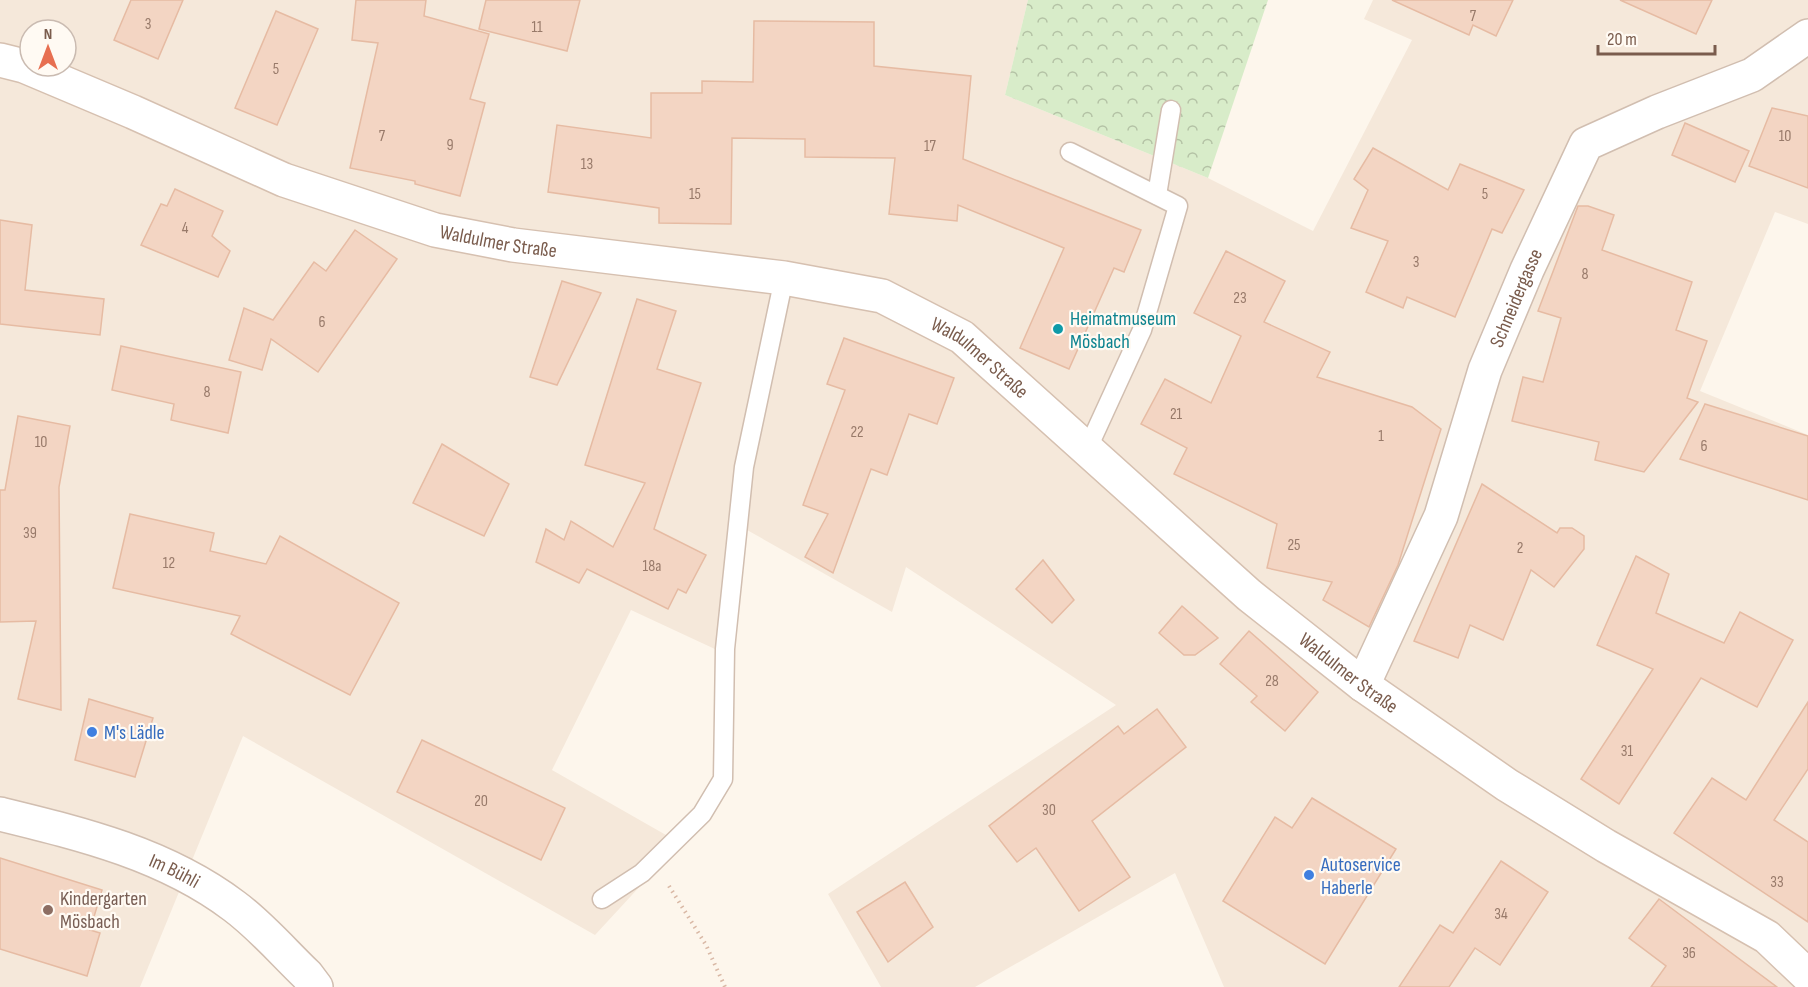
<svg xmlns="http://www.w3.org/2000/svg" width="1808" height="987" font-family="'Sofia Sans Condensed',sans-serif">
	<defs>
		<pattern id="park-crowns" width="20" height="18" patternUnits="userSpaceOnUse" patternTransform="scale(1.5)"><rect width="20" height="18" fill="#d8ecc9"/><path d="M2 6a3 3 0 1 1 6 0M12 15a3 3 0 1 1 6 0" fill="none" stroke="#b4c2a5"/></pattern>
	</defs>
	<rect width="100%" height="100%" fill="#fdf6ec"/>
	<!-- residential -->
	<path fill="#f5e8da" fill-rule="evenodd" d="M0 0H1028L1005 95 1208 178 1313 231 1412 40 1364 19 1373 0H1808V224L1775 212 1700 391 1808 435V987H1224L1175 873 975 987H881L828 894 1116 705 906 567 892 612 740 526 717 650 631 610 552 770 680 843 595 935 243 736 140 987H0ZM30 30H66V66H30Z"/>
	<!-- park -->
	<polygon fill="url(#park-crowns)" points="1028,0 1268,0 1208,178 1005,95"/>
	<!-- building -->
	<g fill="#f3d5c3" stroke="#e6bba3" stroke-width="1.5">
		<polygon points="131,0 183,0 158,59 114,40"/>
		<polygon points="356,0 426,0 424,16 489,34 470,99 485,103 460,196 415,184 415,181 350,168 378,43 352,40"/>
		<polygon points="486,0 580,0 567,51 479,29"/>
		<polygon points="1392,0 1513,0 1496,36 1473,25 1469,35"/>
		<polygon points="1620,0 1712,0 1696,34"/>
		<polygon points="276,11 318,29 277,125 235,108"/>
		<polygon points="754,21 874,22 874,66 971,76 963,159 1141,230 1124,272 1114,268 1069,369 1020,348 1064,248 958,205 957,221 889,214 895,158 805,157 805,139 732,138 731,224 659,223 659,208 548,192 557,125 651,138 651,93 702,93 702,81 753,82"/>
		<polygon points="1772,108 1808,116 1808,188 1749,166"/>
		<polygon points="1685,123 1749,151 1735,182 1672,155"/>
		<polygon points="1373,148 1448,190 1460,164 1524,190 1502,233 1492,229 1455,317 1407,297 1403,308 1366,292 1388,241 1351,228 1368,190 1354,179"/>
		<polygon points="175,189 223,211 212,236 230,251 218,277 141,245 161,204 167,206"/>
		<polygon points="1578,206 1588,206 1614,215 1602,250 1692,282 1676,330 1707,341 1687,398 1698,402 1644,472 1595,460 1599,442 1512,421 1523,377 1543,382 1561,318 1538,311"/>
		<polygon points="0,220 32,225 25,290 104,299 100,335 0,324"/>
		<polygon points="355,230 397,259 318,372 271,339 262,370 229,360 244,308 273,320 314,262 326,271"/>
		<polygon points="1226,251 1285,281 1264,322 1330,352 1317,377 1412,407 1441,429 1398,565 1369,627 1323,600 1332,582 1267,568 1277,524 1174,474 1187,448 1141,424 1165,379 1211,403 1241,336 1194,313"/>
		<polygon points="562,281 601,293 557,385 530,377"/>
		<polygon points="637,299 676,311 657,369 701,383 654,529 706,555 686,593 678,589 668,609 587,569 579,583 536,562 546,529 564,540 571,521 613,547 645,483 585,465"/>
		<polygon points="844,338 954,378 937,424 909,414 887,475 871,469 833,573 805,557 828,514 803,505 845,390 827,384"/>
		<polygon points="121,346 241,372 228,433 171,420 174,404 112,390"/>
		<polygon points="1705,404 1808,436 1808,500 1680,459"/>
		<polygon points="18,416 70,426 59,487 61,710 18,699 36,621 0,622 0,490 5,490"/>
		<polygon points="442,444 509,484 484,536 413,503"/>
		<polygon points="1482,484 1557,533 1560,528 1572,528 1584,536 1584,549 1554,587 1531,570 1503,640 1470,625 1458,658 1414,641"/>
		<polygon points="130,514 214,533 210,551 266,564 280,536 399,603 350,695 231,634 240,616 113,588"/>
		<polygon points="1636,556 1669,574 1656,613 1724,643 1740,612 1793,640 1757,707 1701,678 1619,804 1581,779 1653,669 1597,645"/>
		<polygon points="1043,560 1074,600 1052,623 1016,589"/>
		<polygon points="1182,606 1218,638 1195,655 1184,655 1159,633"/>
		<polygon points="1249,631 1318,692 1285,731 1251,702 1257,696 1220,664"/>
		<polygon points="89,699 153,718 135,777 75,760"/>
		<polygon points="1808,702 1808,769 1774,820 1808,842 1808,922 1674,833 1712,778 1746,800"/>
		<polygon points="1157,709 1186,747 1092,821 1130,877 1079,911 1036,848 1017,862 989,826 1118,726 1124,734"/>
		<polygon points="422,740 565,808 541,860 397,792"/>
		<polygon points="1312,798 1396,849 1325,964 1223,901 1275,817 1292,828"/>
		<polygon points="0,858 102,890 90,930 100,933 87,976 0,949"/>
		<polygon points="1501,861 1548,892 1500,965 1475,948 1449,987 1399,987 1440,925 1453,933"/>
		<polygon points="905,882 933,927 888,962 857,912"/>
		<polygon points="1659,899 1777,987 1651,987 1666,966 1629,938"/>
	</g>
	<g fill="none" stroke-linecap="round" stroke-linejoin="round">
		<!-- lane casing -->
		<g stroke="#d1beb0" stroke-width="21">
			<g id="lane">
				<polyline points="1070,152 1178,206 1142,330 1087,450"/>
				<polyline points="1157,195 1171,110"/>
				<polyline points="602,899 642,873 702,814 723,779 725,649 744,467 784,278"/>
			</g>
		</g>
		<!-- street casing -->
		<g stroke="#d1beb0" stroke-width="36">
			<g id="street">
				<path id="s1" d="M1363 685 1441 516 1485 370 1527 270 1586 144 1657 112 1752 75 1808 36"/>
				<path id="s2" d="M0 814C82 834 165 854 234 906 260 925 283 952 307 975L316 987"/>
			</g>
		</g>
		<!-- secondary casing -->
		<g stroke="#d6c0b0" stroke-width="36">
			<g id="secondary">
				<path id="s3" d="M0 60 24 66 133 112 284 180 435 230 513 245 784 278 882 296 962 337 1249 595 1363 685 1507 785 1606 846 1767 937 1808 976"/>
			</g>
		</g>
		<!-- path -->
		<polyline stroke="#d9b8a5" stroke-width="4" stroke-dasharray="1.5 4.5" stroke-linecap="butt" points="669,886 706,945 725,987"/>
		<!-- lane -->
		<use href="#lane" stroke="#fff" stroke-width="18"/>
		<!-- street -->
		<use href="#street" stroke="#fff" stroke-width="33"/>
		<!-- secondary -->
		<use href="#secondary" stroke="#fff" stroke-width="33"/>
	</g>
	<!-- markers -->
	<circle fill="#0f9aa8" stroke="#fffaf3" stroke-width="2" cx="1058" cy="329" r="6"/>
	<g fill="#3f7fe0" stroke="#fffaf3" stroke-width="2">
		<circle cx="92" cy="732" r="6"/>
		<circle cx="1309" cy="875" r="6"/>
	</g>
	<circle fill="#8d6e63" stroke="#fffaf3" stroke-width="2" cx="48" cy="910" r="6"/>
	<g text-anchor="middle" stroke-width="4.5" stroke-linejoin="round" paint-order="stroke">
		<!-- number labels -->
		<g font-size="16" fill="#987a6a">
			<text x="1473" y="21">7</text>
			<text x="148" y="29">3</text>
			<text x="537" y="32">11</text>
			<text x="276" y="74">5</text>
			<text x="382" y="141">7</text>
			<text x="1785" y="141">10</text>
			<text x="450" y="150">9</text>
			<text x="930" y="151">17</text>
			<text x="587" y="169">13</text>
			<text x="695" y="199">15</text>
			<text x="1485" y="199">5</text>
			<text x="185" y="233">4</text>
			<text x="1416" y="267">3</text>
			<text x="1585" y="279">8</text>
			<text x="1240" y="303">23</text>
			<text x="322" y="327">6</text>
			<text x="207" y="397">8</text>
			<text x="1176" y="419">21</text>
			<text x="857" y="437">22</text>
			<text x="1381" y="441">1</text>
			<text x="41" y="447">10</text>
			<text x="1704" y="451">6</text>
			<text x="30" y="538">39</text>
			<text x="1294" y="550">25</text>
			<text x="1520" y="553">2</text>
			<text x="169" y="568">12</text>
			<text x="652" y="571">18a</text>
			<text x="1272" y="686">28</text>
			<text x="1627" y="756">31</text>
			<text x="481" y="806">20</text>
			<text x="1049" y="815">30</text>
			<text x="1777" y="887">33</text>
			<text x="1501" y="919">34</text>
			<text x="1689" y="958">36</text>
		</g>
		<!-- street labels -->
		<g font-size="20" fill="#7a5c4d" stroke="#fffaf3">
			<text dy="7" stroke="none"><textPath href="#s3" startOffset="532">Waldulmer Straße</textPath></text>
			<text dy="7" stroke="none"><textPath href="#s1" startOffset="417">Schneidergasse</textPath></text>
			<text dy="7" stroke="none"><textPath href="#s3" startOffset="1036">Waldulmer Straße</textPath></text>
			<text dy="7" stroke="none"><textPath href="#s3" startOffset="1522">Waldulmer Straße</textPath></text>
			<text dy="7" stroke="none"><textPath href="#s2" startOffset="184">Im Bühli</textPath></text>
		</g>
		<!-- culture labels -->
		<g font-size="20" fill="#0d838f" stroke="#fffaf3" text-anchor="start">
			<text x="1070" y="325">Heimatmuseum<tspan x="1070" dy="23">Mösbach</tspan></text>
		</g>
		<!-- shop labels -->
		<g font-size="20" fill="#366cbe" stroke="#fffaf3" text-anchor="start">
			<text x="104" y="739">M's Lädle</text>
			<text x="1321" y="871">Autoservice<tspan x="1321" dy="23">Haberle</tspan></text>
		</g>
		<!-- education labels -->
		<g font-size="20" fill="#785e54" stroke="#fffaf3" text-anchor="start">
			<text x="60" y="905">Kindergarten<tspan x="60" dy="23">Mösbach</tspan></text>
		</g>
	</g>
	<!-- north arrow -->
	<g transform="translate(48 48)"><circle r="28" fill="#fffaf3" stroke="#cabbb1" stroke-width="1.5"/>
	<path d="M0-4.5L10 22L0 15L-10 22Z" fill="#e76f51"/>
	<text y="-9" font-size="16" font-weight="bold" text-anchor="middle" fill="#7a5c4d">N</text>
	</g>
	<!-- scale -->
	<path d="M1598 45v9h117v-9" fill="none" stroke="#7a5c4d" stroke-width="3"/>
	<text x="1607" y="45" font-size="18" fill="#7a5c4d" stroke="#fffaf3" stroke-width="4.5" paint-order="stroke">20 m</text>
</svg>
